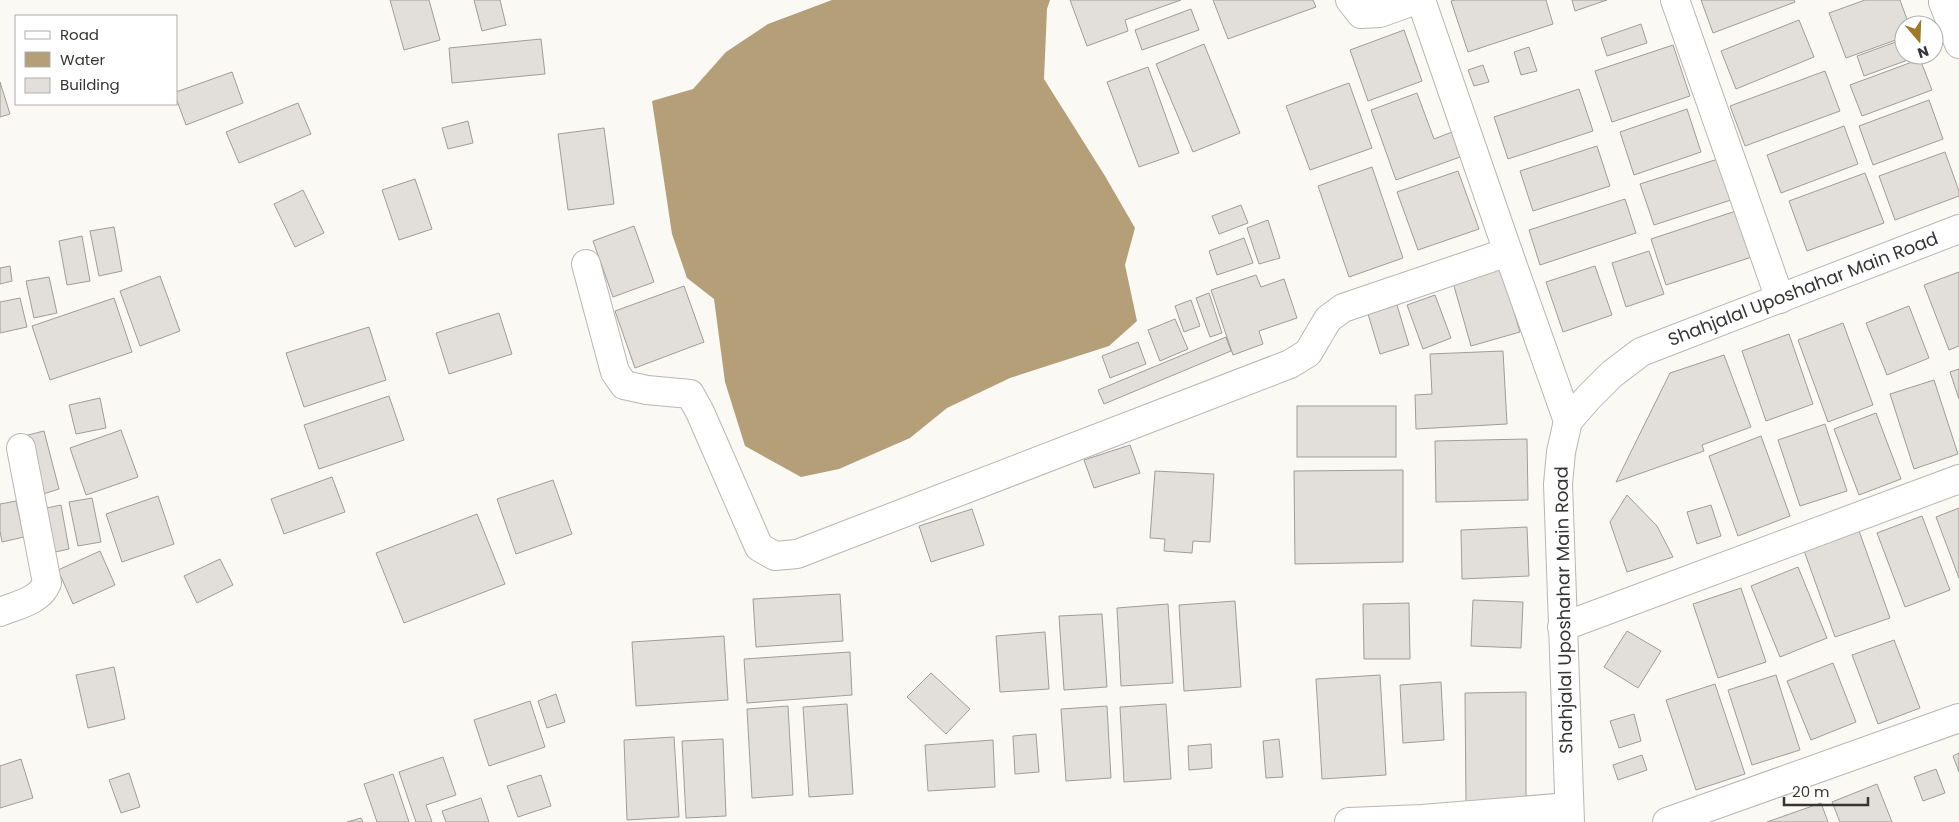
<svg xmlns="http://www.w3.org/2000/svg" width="1959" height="822" font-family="Poppins,sans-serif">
	<rect width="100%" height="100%" fill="#fbf9f4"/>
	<!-- water -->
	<polygon fill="#b49f78" points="832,0 1050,0 1047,9 1044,79 1105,176 1135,228 1125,265 1137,321 1109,346 1010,378 947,408 910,438 839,469 801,477 745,446 725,382 714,299 687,278 672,234 652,101 693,89 726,52 768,24"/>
	<!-- building -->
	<g fill="#e2dfda" stroke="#a09d99">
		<polygon points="390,0 429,0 440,40 404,50"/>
		<polygon points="474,0 500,0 506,25 482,31"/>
		<polygon points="1070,0 1181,0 1125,20 1128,31 1087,46"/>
		<polygon points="1213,0 1313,0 1316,7 1228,39"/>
		<polygon points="1455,0 1546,0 1553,24 1468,52 1451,1"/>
		<polygon points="1572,0 1607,0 1575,11"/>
		<polygon points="1701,0 1794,0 1795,2 1713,33"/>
		<polygon points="1865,0 1900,0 1909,25 1904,25 1904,37 1846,58 1829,13"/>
		<polygon points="1191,9 1199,30 1142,50 1135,30"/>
		<polygon points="1799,20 1814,57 1736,89 1721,51"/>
		<polygon points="1641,24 1647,43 1607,56 1601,38"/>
		<polygon points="1404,30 1422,81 1368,101 1350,50"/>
		<polygon points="541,39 545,74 452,83 449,48"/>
		<polygon points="1904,39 1904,55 1916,55 1916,57 1864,76 1857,56"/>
		<polygon points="1204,44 1240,133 1193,152 1156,64"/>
		<polygon points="1673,45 1690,96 1612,122 1595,71"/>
		<polygon points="1529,47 1537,71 1521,75 1514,52"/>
		<polygon points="1920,59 1932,90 1862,116 1850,85"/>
		<polygon points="1483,65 1489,82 1474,86 1468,70"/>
		<polygon points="1148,67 1179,153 1139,167 1107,82"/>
		<polygon points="1825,71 1840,111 1745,146 1730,106"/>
		<polygon points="232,72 243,103 186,125 176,98 176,92"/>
		<polygon points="0,82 10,114 0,117"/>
		<polygon points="1349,83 1372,148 1310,170 1286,106"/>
		<polygon points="1579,89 1593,131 1508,159 1494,117"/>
		<polygon points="1417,93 1434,139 1452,132 1460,157 1396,180 1371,110"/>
		<polygon points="1929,100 1943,139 1873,165 1859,126"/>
		<polygon points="298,103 311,134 239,163 226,132"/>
		<polygon points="1687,109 1701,152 1634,175 1620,132"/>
		<polygon points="468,121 473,143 448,149 442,128"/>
		<polygon points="1844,126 1858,164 1781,193 1767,155"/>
		<polygon points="604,128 614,204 568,210 558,134"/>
		<polygon points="1597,146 1610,186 1533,211 1520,171"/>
		<polygon points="1945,152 1959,191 1959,196 1895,220 1879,176"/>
		<polygon points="1718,159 1731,200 1654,225 1640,184"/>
		<polygon points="1372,167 1403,258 1349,277 1318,186"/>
		<polygon points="1458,171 1479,229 1418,250 1397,192"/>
		<polygon points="1865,173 1884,223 1807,251 1789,201"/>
		<polygon points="415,179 432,229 399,240 382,190"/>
		<polygon points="303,190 324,233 295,247 274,204"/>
		<polygon points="1625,199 1636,233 1540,265 1529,230"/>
		<polygon points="1241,205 1248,223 1219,234 1212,216"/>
		<polygon points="1742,209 1758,255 1666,285 1651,239"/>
		<polygon points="1268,220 1280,258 1259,264 1247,228"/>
		<polygon points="634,226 654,282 613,297 593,241"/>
		<polygon points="114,227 122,271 99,276 90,231"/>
		<polygon points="82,236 90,281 67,285 59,241"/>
		<polygon points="1244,238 1253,263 1217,275 1209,251"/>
		<polygon points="1649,251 1664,294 1626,307 1612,263"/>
		<polygon points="1500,264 1520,332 1471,346 1452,279"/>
		<polygon points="10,266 12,281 0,284 0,268"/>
		<polygon points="1595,266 1612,315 1563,332 1546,282"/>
		<polygon points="1959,272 1959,346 1949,350 1924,285"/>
		<polygon points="1256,275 1261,287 1284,279 1297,318 1259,331 1263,344 1233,355 1211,290"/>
		<polygon points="160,276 180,331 140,346 120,291"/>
		<polygon points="49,277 57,313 34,318 26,281"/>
		<polygon points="684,286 704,342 635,368 615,311"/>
		<polygon points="1209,293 1222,333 1210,337 1196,298"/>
		<polygon points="1435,295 1451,338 1423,349 1407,305"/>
		<polygon points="20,298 27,327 0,333 0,302"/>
		<polygon points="114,298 132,352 50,380 32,326"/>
		<polygon points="1191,300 1200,326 1184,332 1175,306"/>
		<polygon points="1397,305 1409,345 1380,354 1368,314"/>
		<polygon points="1909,306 1929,358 1887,375 1866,323"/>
		<polygon points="499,313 512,354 449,374 436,333"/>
		<polygon points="1175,319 1188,349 1160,361 1148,330"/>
		<polygon points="1843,323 1873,405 1828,422 1798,340"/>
		<polygon points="369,327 386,380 304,407 286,353"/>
		<polygon points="1789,334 1813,404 1766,421 1742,351"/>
		<polygon points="1226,337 1231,351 1104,404 1098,390"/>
		<polygon points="1138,342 1146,364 1110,378 1102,356"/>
		<polygon points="1503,351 1507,424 1416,429 1415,395 1432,394 1430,354"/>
		<polygon points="1724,355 1751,427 1702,445 1704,451 1616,482 1670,373"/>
		<polygon points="1959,369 1959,399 1950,372"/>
		<polygon points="1934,380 1958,454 1914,469 1890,394"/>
		<polygon points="389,396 404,440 319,469 304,425"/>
		<polygon points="100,398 106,428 76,434 69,405"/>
		<rect x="1297" y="406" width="99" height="51"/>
		<polygon points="1876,413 1901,479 1859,495 1834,429"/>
		<polygon points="1825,424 1847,491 1800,506 1778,440"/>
		<polygon points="121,430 138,477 86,495 70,448"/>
		<polygon points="44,431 59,489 40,495 24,436"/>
		<polygon points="1761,436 1790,516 1738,536 1709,456"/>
		<polygon points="1527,439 1528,500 1436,502 1435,441"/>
		<polygon points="1130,445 1140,473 1094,488 1084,460"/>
		<polygon points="1403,470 1403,562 1295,564 1294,471"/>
		<polygon points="1155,471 1214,474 1210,542 1193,541 1192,553 1164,551 1165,539 1150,538"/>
		<polygon points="332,477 345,512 284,534 271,499"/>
		<polygon points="553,480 572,534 516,554 497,499"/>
		<polygon points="1627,495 1657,526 1673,557 1627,572 1610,522"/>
		<polygon points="158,496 174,544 122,562 106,514"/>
		<polygon points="92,498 101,542 78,546 69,502"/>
		<polygon points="16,501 24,537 2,542 0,531 0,504"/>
		<polygon points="61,505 69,549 46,554 37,510"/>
		<polygon points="1711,505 1721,536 1697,544 1687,512"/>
		<polygon points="1959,508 1959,578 1936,517"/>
		<polygon points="972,509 984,545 931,562 919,526"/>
		<polygon points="477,514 505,584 404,623 376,553"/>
		<polygon points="1922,516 1950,590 1905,607 1877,533"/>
		<polygon points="1527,527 1529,576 1462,579 1461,530"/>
		<polygon points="1858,528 1890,618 1835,637 1803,548"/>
		<polygon points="100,551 115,585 73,604 58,570"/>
		<polygon points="220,559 233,585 197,603 184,576"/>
		<polygon points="1798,567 1827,638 1780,657 1751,586"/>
		<polygon points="1741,588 1766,662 1718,678 1693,604"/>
		<polygon points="840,594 843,641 756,647 753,599"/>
		<polygon points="1473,600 1523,602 1521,648 1471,646"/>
		<polygon points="1235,601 1241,687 1184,691 1179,605"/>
		<polygon points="1409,603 1410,659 1364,659 1363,604"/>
		<polygon points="1168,604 1173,683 1121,686 1117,608"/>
		<polygon points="1102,614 1107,687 1064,690 1059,616"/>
		<polygon points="1627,631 1661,651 1638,688 1604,667"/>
		<polygon points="1045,632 1049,689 1000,692 996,636"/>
		<polygon points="724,636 728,700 636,706 632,642"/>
		<polygon points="1894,640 1920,708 1878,724 1852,655"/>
		<polygon points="850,652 852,695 747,703 744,659"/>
		<polygon points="1833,663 1856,722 1811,740 1787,681"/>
		<polygon points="114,667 125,719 88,728 76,675"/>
		<polygon points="931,673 970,709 946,734 907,697"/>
		<polygon points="1380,675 1386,775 1322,779 1316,679"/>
		<polygon points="1776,675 1800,750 1752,765 1728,690"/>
		<polygon points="1441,682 1444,740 1403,743 1400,685"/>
		<polygon points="1715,684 1745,774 1696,790 1666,700"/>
		<polygon points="1526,692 1526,803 1466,803 1465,693"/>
		<polygon points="556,694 565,722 547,728 538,701"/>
		<polygon points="530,701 545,747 489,766 474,720"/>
		<polygon points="847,704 853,794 809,797 803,707"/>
		<polygon points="1166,704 1171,779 1124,782 1120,707"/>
		<polygon points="788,706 793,795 752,798 747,709"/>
		<polygon points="1107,706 1111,778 1066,781 1061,709"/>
		<polygon points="1634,714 1641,741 1619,748 1610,721"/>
		<polygon points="1036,734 1039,772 1015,774 1013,736"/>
		<polygon points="674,737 679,817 627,820 624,740"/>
		<polygon points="723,739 726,816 686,818 682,741"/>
		<polygon points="1279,739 1283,777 1266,778 1263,741"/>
		<polygon points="993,740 995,787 928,791 925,745"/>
		<polygon points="1211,744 1212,768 1189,770 1188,746"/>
		<polygon points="1959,753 1959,772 1953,756"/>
		<polygon points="1642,755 1647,770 1618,780 1613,765"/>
		<polygon points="443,757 456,795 426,805 432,822 416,822 399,772"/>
		<polygon points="21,759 33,798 0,808 0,766"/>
		<polygon points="1936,769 1945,793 1923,801 1914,777"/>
		<polygon points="129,773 140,807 121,813 109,780"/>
		<polygon points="393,774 409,822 377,822 364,784"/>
		<polygon points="541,775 551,806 518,817 507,786"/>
		<polygon points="1877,784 1892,822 1840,822 1832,802"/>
		<polygon points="481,798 489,822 446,822 442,811"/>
		<polygon points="1821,803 1828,822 1767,822"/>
		<polygon points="361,818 363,822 347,822"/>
	</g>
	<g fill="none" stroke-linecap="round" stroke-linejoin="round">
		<!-- minor casing -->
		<g stroke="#b9b6b2" stroke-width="30">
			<g id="minor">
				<polyline points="1350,0 1361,14 1380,13 1416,0"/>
				<polyline points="1421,0 1508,252 1568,421"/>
				<polyline points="1675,0 1780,299"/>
				<polyline points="1949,0 1943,2 1959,44"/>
				<polyline points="586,264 615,372 624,385 647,390 690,394 700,412 759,547 775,556 797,554 1290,364 1308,353 1328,319 1343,308 1508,252"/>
				<path d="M0 612C17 605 40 601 47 583L21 448"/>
				<polyline points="1562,627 1959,479"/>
				<polyline points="1349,822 1422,819 1569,807"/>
				<polyline points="1667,822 1959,718"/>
			</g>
		</g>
		<!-- primary casing -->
		<g stroke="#b9b6b2" stroke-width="30">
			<polyline id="primary" points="1570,822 1558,484 1561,452 1568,421 1588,398 1612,374 1641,352 1959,229"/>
		</g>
		<!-- minor -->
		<use href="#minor" stroke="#fff" stroke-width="28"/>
		<!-- primary -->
		<use href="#primary" stroke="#fff" stroke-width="28"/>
	</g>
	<g text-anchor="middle" stroke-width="4" stroke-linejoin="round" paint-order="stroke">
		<!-- street labels -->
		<g font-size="18" fill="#363533" stroke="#fff">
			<text transform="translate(1803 289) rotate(-21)" y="6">Shahjalal Uposhahar Main Road</text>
			<text transform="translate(1564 610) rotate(-91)" y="6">Shahjalal Uposhahar Main Road</text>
		</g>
	</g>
	<!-- legend -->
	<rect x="15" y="15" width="162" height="90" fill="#ffffff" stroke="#afaead"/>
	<rect x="25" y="31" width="25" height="8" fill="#ffffff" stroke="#afaead"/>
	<text x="60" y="40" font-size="15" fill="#363533">Road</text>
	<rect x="25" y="52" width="25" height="15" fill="#b49f78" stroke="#afaead"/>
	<text x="60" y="65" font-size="15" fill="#363533">Water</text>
	<rect x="25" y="78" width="25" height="15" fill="#e2dfda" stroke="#afaead"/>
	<text x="60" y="90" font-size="15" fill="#363533">Building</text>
	<!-- north arrow -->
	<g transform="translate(1919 40) rotate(161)"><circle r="24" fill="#ffffff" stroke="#afaead"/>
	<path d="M0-4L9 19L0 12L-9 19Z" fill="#9f7926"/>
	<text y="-8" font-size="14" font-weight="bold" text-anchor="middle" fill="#363533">N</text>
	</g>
	<!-- scale -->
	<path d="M1784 797v8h84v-8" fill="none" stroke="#363533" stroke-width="2.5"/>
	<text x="1792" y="797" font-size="15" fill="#363533" stroke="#ffffff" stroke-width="4" paint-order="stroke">20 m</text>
</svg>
